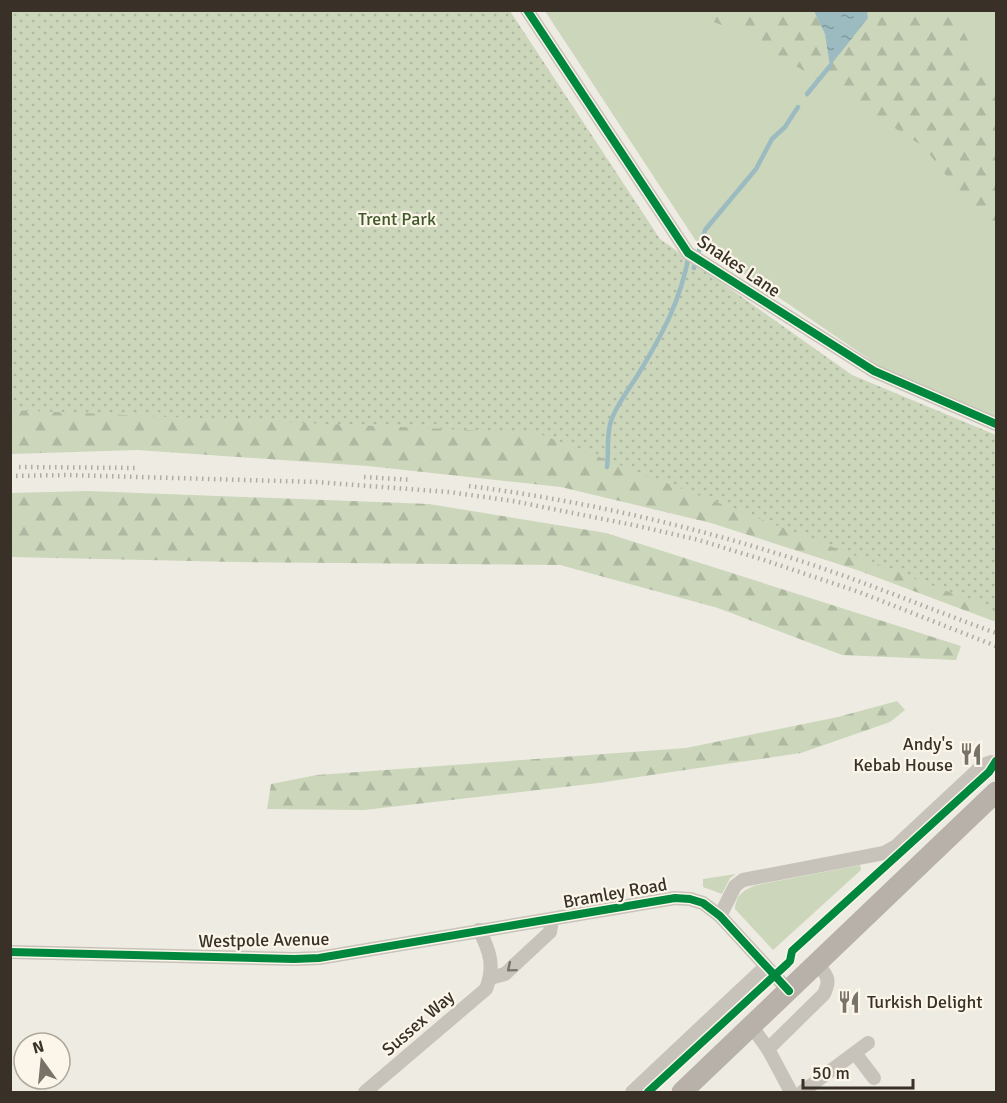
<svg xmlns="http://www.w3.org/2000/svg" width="1007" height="1103" font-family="Signika,sans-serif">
	<defs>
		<pattern id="forest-firs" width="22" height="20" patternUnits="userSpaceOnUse" patternTransform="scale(1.5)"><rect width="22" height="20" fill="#cbd6bb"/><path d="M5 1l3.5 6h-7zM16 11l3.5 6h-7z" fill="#afb8a1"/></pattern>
		<pattern id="park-dots" width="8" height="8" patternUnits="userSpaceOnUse" patternTransform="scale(1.5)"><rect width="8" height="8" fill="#cbd6bb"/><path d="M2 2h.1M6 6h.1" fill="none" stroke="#afb8a1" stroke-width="1.8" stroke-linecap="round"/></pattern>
		<pattern id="water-ripples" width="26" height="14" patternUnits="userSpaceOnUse" patternTransform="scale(1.5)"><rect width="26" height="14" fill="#9cbbc1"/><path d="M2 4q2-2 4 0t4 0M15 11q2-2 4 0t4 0" fill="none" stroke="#80999d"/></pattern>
	</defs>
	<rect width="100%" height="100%" fill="#eeebe2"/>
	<!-- grass -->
	<g fill="#cbd6bb">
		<polygon points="545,11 996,11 996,424 874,371 869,359 696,241"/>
		<path d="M860 865 861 870 773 950 735 909C735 895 745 889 757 885Z"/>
		<polygon points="736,874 730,878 722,894 703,887 703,879"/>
	</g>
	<!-- forest -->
	<g fill="url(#forest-firs)">
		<polygon points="686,11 954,11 996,100 996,234 959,192 924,147 833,88 779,56 729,28"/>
		<polygon points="659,239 673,251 996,600 996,622 860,571 711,523 561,487 368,466 137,450 11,454 11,318"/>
		<polygon points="88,491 429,504 606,533 961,646 956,660 842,655 718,608 560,565 237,562 11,557 11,493"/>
		<polygon points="897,701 905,710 890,722 801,753 712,766 598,783 364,810 267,809 271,784 317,775 686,748 838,717"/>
	</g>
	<!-- park -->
	<polygon fill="url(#park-dots)" points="11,11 510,11 660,239 852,375 996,435 996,610 537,433 11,410"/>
	<!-- water -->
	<polygon fill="url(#water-ripples)" points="814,11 867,11 868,18 830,66 825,34"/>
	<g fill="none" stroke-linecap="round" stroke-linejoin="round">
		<!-- stream -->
		<g stroke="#9cbbc1" stroke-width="4.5">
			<polyline points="807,94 830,66"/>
			<polyline points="694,268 705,230 756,169 772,139 785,127 798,107"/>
			<path d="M607 467C609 451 606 436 611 421 616 405 630 388 639 373 663 333 680 302 689 255"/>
		</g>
		<!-- street -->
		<g stroke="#c8c3ba" stroke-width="14">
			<polyline points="527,10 688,253 874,371 996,424"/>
			<polyline points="720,916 735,886 743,880 884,853 895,847 983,765 991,762 996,763"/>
			<polyline points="10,952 294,959 319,958 675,898 690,899 703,903 720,916 789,991"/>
			<polyline points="490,978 505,974 550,932 552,919"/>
			<polyline points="752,1027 768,1049 791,1092"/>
			<path d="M768 1049 824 994C831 979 827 976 818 964"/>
			<polyline points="855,1053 874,1078"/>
			<path d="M365 1092 486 989C495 966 490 951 479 930"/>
			<polyline points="632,1092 765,967"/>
			<polyline points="802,1092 868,1043"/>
		</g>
		<!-- primary -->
		<polyline stroke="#b7b1a9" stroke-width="21" points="682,1092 996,792"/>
		<!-- rail -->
		<g stroke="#afaba5" stroke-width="4.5" stroke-dasharray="1.5 4.5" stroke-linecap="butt">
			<polyline points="19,467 139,468"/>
			<polyline points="10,476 67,475 316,482 449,492 513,501 638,526 699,540 764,560 859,592 996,646"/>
			<polyline points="364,477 412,480"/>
			<path d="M469 486C586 501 701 528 813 565 875 586 935 611 996 633"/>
		</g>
		<!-- cycleway casing -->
		<g stroke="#fbf6e9" stroke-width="11">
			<g id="cycleway">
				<polyline points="527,10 688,253 874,371 996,424"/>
				<polyline points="10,952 294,959 319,958 675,898 690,899 703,903 720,916 789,991"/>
				<polyline points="648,1092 787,964 790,961 792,951 989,772 996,761"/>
			</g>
		</g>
		<!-- cycleway -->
		<use href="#cycleway" stroke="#00873e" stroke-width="8"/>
	</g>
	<!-- one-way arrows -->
	<defs><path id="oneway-chevron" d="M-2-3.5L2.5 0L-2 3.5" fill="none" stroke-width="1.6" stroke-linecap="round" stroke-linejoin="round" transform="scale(1.5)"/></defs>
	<use stroke="#79736a" href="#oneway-chevron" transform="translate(511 968) rotate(140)"/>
	<!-- icons -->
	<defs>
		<g id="restaurant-bare" transform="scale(1.8)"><path d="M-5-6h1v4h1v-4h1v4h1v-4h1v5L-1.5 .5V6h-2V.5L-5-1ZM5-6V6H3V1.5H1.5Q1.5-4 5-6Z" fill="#787269" stroke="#fbf6e9" stroke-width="2.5" paint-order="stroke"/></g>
	</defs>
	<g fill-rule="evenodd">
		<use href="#restaurant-bare" x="971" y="754"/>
		<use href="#restaurant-bare" x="849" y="1002"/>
	</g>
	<g text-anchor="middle" stroke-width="4.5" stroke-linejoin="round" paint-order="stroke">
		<!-- park labels -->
		<g font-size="18" fill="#3f592a" stroke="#fbf6e9">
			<text x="397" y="225">Trent Park</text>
		</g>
		<!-- street labels -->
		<g font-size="18" fill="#393128" stroke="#fbf6e9">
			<text transform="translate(739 266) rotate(34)" y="6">Snakes Lane</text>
			<text transform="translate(615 893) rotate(-10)" y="6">Bramley Road</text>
			<text transform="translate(264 940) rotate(-1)" y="6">Westpole Avenue</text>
			<text transform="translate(418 1023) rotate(-41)" y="6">Sussex Way</text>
		</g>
		<!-- poi labels -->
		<g font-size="18" fill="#393128" stroke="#fbf6e9" text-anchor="end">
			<text x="953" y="750">Andy's<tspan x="953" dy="21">Kebab House</tspan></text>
			<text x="867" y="1008" text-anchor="start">Turkish Delight</text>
		</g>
	</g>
	<!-- border -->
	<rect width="1007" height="1103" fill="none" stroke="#393128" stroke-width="24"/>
	<!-- north arrow -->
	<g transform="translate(42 1061) rotate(345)"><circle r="28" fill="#fbf6e9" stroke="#ada79c" stroke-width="1.5"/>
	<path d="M0-4.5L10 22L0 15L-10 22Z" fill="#787269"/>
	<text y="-9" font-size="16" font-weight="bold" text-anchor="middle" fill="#393128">N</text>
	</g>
	<!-- scale -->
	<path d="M803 1079v9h110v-9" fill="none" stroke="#393128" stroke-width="3"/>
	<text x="812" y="1079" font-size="18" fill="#393128" stroke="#fbf6e9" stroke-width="4.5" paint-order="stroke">50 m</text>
</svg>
